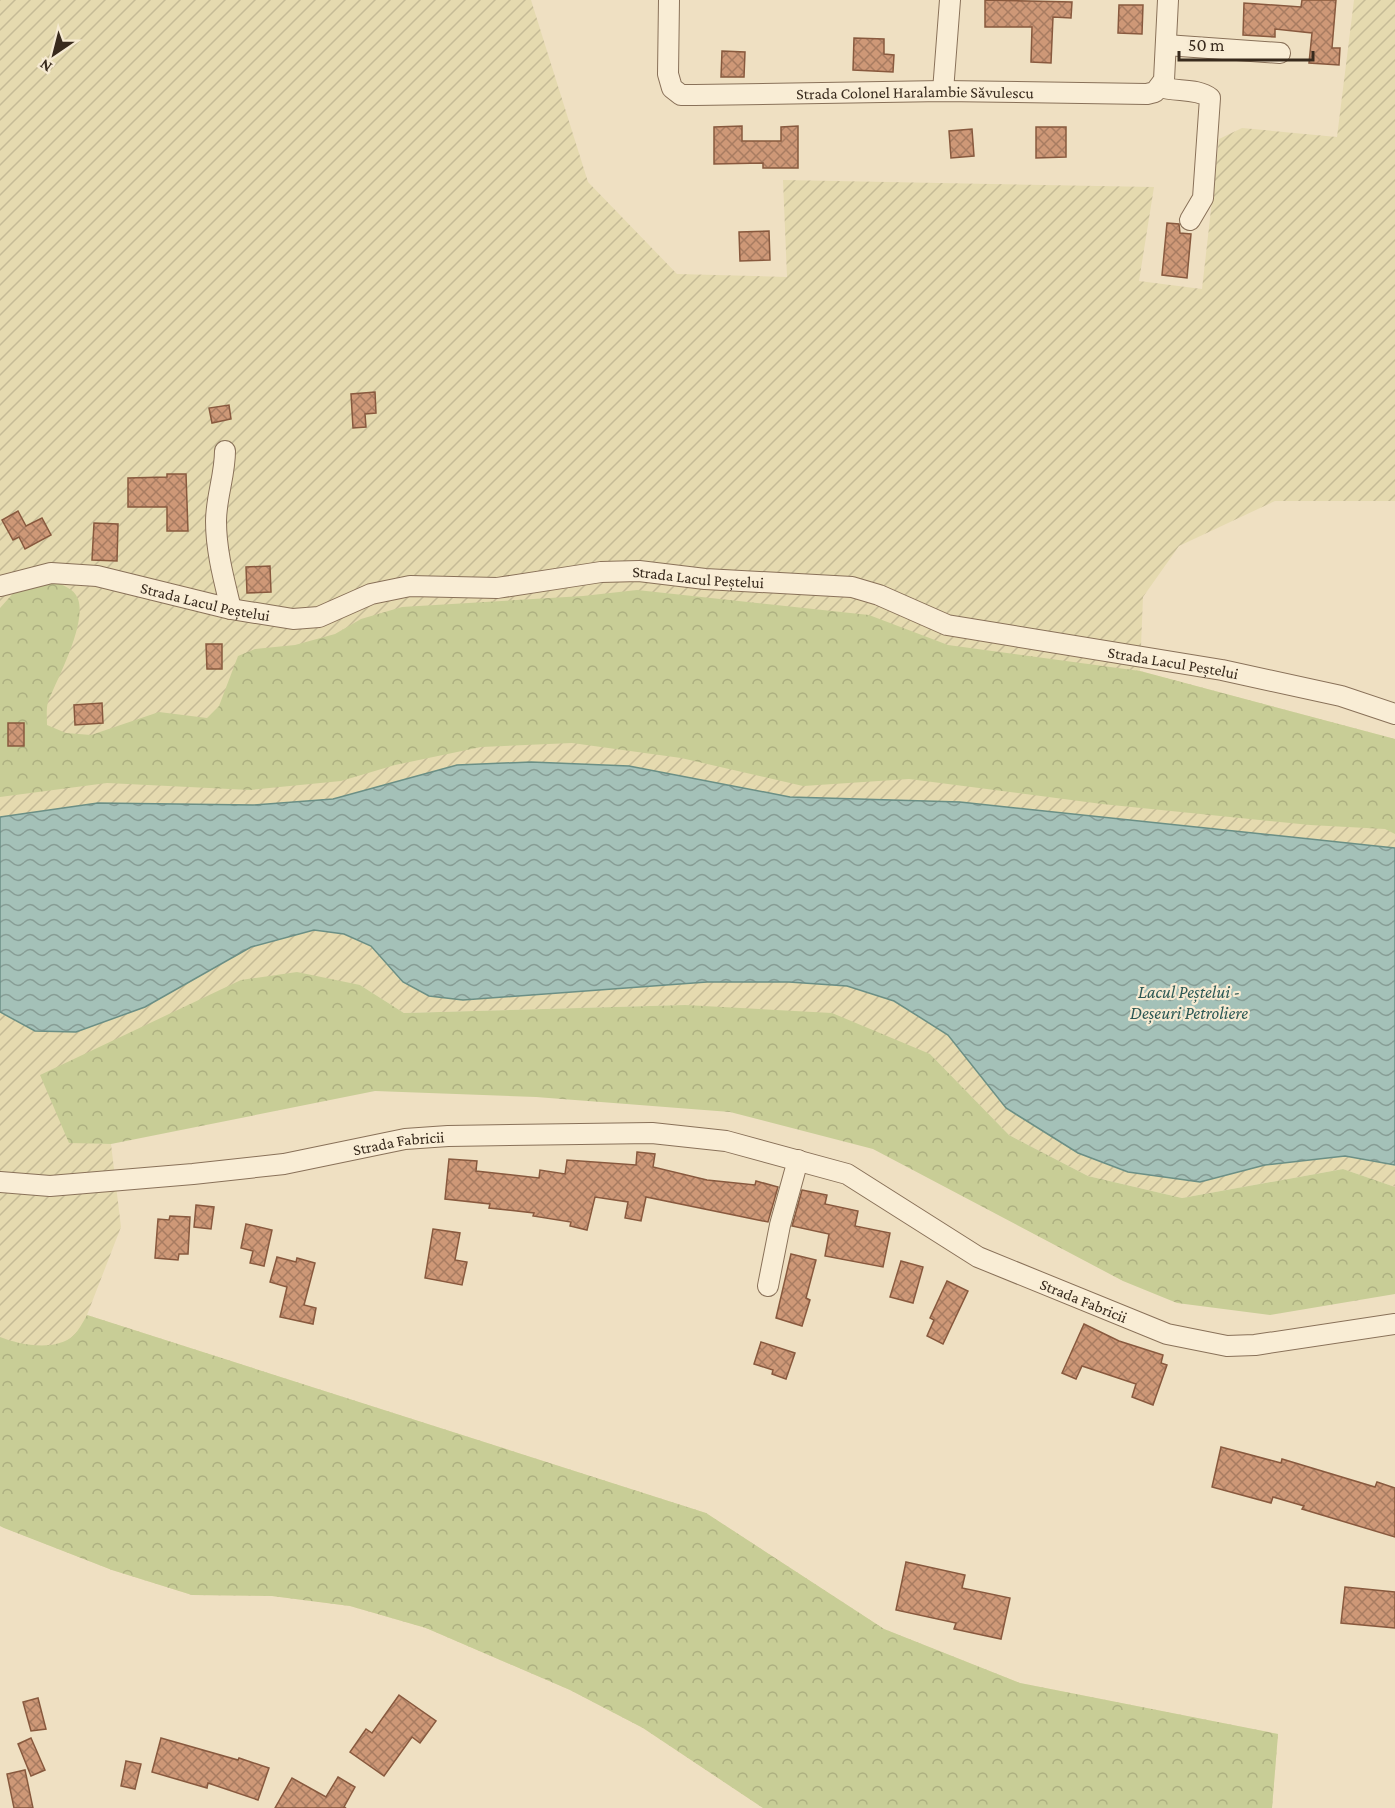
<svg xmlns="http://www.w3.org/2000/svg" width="1395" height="1808" font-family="'Crimson Pro',serif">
	<defs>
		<pattern id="farmland-furrows" width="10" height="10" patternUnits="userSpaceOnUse" patternTransform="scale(1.5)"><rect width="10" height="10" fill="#e5daaf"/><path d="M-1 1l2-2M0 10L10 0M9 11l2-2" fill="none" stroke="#c5bb96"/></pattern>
		<pattern id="forest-crowns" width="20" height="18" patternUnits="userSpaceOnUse" patternTransform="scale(1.5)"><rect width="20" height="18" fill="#c8cd96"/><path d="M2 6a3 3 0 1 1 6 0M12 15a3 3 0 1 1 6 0" fill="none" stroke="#adb081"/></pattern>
		<pattern id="water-waves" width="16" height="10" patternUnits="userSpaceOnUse" patternTransform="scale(1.5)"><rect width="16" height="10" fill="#a4c1b8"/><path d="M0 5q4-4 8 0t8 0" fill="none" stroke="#879d95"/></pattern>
		<pattern id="building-cross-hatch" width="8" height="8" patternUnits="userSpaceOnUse" patternTransform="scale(1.5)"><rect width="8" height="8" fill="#ce9877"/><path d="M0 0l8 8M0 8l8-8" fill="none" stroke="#a87c61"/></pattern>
	</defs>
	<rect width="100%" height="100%" fill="#efe0c2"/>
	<!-- farmland -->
	<polygon fill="url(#farmland-furrows)" points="0,0 531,0 588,182 677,274 787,277 783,180 1154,187 1139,281 1202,289 1219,139 1242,128 1337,137 1354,0 1395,0 1395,501 1275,501 1179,546 1143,597 1140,671 1395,739 1395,1187 1343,1169 1182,1198 1088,1176 1009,1135 930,1054 685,1005 404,1013 360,985 69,1142 111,1144 121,1227 87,1315 706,1513 884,1629 1020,1683 1278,1734 1272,1808 763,1808 643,1728 570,1690 426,1628 350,1606 272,1596 192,1595 112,1570 0,1526"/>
	<!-- forest -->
	<g fill="url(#forest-crowns)">
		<path d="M52 581C62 585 74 588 78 599 87 624 57 679 48 702 46 709 47 718 47 725L66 733 91 735 159 712 207 718 219 706 238 656 255 649 295 645 335 634 361 619 402 607 583 596 637 590 869 615 948 645 1140 671 1395 739V834L1385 829 1310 825 1102 804 909 779 803 786 681 758 572 743 481 747 395 765 341 781 250 790 107 783 0 797V608L16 590Z"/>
		<polygon points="297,972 360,985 404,1013 685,1005 832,1013 930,1054 1009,1135 1088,1176 1182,1198 1343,1169 1395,1187 1395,1294 1270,1315 1177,1303 1123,1281 873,1149 730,1112 536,1097 375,1091 111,1144 69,1143 40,1075 241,980"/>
		<path d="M87 1315 706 1513 884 1629 1020 1683 1278 1734 1272 1808H763L643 1728 570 1690 426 1628 350 1606 272 1596 192 1595 112 1570 4 1528 0 1526V1337C20 1345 56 1352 74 1335 79 1330 83 1322 87 1315Z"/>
	</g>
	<!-- water -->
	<polygon fill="url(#water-waves)" stroke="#6b8f85" stroke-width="1.5" points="531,762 629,766 790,797 960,802 1395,848 1395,1165 1345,1156 1265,1165 1200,1182 1128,1172 1078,1153 1006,1108 948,1035 894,1001 847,986 789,982 707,982 463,1000 429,996 403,982 371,946 344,934 314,930 251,947 145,1007 76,1032 35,1031 0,1012 0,817 98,803 253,805 333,799 457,765"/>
	<!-- building -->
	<g fill="url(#building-cross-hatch)" stroke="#88593e" stroke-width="1.5">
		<polygon points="985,0 1072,2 1071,18 1053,17 1051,63 1031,62 1032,27 985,27"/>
		<polygon points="1302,0 1336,0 1332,48 1340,48 1339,65 1309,63 1312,33 1275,29 1275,37 1243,35 1244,3 1301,7"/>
		<polygon points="1119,5 1143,5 1142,34 1118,33"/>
		<polygon points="854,38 884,39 884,54 894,55 893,72 853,70"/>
		<polygon points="722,51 745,52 744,77 721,77"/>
		<polygon points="742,126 742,141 781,141 781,127 798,126 798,168 763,168 763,163 714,164 714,127"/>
		<polygon points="1036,127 1066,127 1066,157 1036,158"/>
		<polygon points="972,129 974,156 951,158 949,131"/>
		<polygon points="1167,223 1179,224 1180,233 1191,234 1187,278 1162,275"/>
		<polygon points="769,231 770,260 740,261 739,232"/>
		<polygon points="375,392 376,413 365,414 366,427 353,428 351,394"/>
		<polygon points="229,405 231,419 212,423 209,408"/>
		<polygon points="167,474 186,474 188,531 167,531 167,507 128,507 128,478 167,477"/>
		<polygon points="18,511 26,526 42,518 51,535 25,549 19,537 13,540 2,520"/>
		<polygon points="94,523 118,524 117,561 92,560"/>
		<polygon points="270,566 271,592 247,593 246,567"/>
		<polygon points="206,644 222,644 222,669 207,669"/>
		<polygon points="102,703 103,723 75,725 74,705"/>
		<rect x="8" y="723" width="16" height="23"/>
		<polygon points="637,1152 655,1154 653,1167 707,1180 755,1185 756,1181 778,1187 768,1222 646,1197 641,1221 625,1218 628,1202 595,1197 587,1230 570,1226 571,1222 533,1216 534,1213 489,1208 490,1204 445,1199 449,1159 477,1161 476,1171 539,1178 540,1170 565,1174 567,1160 636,1165"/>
		<polygon points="802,1190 827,1195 825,1204 858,1211 855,1226 890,1233 883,1267 825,1256 829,1234 792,1226"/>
		<polygon points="196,1205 214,1207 211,1229 194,1227"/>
		<polygon points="170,1216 190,1217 188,1254 179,1254 178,1260 155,1258 158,1219 169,1220"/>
		<polygon points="246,1224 272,1230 264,1266 250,1263 253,1251 241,1248"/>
		<polygon points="433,1229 460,1233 455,1260 467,1262 462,1285 425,1278"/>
		<polygon points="791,1254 816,1260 806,1298 810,1300 802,1326 776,1318"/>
		<polygon points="277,1257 296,1262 297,1258 315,1263 304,1305 316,1308 313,1324 280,1317 287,1287 270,1282"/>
		<polygon points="901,1261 923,1267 913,1303 890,1297"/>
		<polygon points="947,1281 968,1291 943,1344 927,1336 934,1320 930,1318"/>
		<polygon points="1084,1324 1119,1341 1163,1355 1161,1363 1167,1365 1153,1405 1132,1397 1136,1384 1082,1366 1076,1379 1062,1373"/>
		<polygon points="761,1342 795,1353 786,1379 772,1374 773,1370 754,1364"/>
		<polygon points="1221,1447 1281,1463 1282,1459 1375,1487 1377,1482 1395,1488 1395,1537 1302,1509 1304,1506 1273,1497 1271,1503 1212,1487"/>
		<polygon points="906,1562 965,1575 962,1588 1010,1598 1001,1639 954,1629 956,1623 896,1610"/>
		<polygon points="1345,1587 1395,1592 1395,1628 1341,1623"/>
		<polygon points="399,1695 436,1721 420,1743 412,1737 384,1776 350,1752 366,1729 372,1733"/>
		<polygon points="38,1698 46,1729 31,1731 23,1702"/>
		<polygon points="31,1738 45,1770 31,1776 18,1744"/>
		<polygon points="161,1738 238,1760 239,1758 269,1768 258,1800 208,1783 207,1788 152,1772"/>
		<polygon points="126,1761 141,1764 135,1789 121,1786"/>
		<polygon points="25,1770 33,1808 14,1808 7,1774"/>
		<polygon points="338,1777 355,1787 344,1807 346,1808 275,1808 292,1778 326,1797"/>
	</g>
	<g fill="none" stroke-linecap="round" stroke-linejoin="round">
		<!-- minor casing -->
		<g stroke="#897159" stroke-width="22">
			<g id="minor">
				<path id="s1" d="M669 0 668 74 672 88 681 95H695L943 91 1147 94 1155 92 1164 80 1168 0"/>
				<polyline points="1166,45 1280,53"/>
				<path d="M1161 87C1175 92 1198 88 1210 98L1203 198 1190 220"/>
				<polyline points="943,91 950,0"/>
				<path d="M225 451C225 475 216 498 216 521 216 551 224 580 231 609"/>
				<path id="s2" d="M0 586 51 573 97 576 231 609 293 619 319 617 371 594 410 586 497 588 601 572 639 571 705 579 852 587 879 595 947 625 1222 670 1341 696 1395 714"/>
				<path id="s3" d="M0 1182 50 1186 193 1174 284 1164 405 1139 448 1136 652 1133 726 1141 847 1174 978 1257 1167 1334 1227 1346 1255 1345 1395 1324"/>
				<polyline points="768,1286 780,1225 798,1160"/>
			</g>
		</g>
		<!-- minor -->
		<use href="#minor" stroke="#f9edd5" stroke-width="20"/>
	</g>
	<g text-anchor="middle" stroke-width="4.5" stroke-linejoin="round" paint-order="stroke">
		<!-- street labels -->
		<g font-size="16" fill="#382a1d" stroke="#f6ead2">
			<text dy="6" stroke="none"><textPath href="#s1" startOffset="334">Strada Colonel Haralambie Săvulescu</textPath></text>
			<text dy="6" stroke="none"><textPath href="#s2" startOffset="712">Strada Lacul Peștelui</textPath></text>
			<text dy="6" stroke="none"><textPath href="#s2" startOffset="210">Strada Lacul Peștelui</textPath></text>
			<text dy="6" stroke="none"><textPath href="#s2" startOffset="1198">Strada Lacul Peștelui</textPath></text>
			<text dy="6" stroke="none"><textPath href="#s3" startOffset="402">Strada Fabricii</textPath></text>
			<text dy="6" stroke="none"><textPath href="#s3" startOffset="1125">Strada Fabricii</textPath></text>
		</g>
		<!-- water labels -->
		<g font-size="18" font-style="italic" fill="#2c5854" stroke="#f6ead2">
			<text x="1189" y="998">Lacul Peștelui -<tspan x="1189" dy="21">Deșeuri Petroliere</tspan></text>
		</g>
	</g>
	<!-- north arrow -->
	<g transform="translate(54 54) rotate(215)" stroke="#f6ead2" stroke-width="4.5" paint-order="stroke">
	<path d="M0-4.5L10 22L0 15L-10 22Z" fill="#382a1d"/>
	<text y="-9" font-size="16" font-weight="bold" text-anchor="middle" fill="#382a1d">N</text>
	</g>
	<!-- scale -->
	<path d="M1179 51v9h134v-9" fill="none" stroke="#382a1d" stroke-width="3"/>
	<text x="1188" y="51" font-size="18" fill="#382a1d" stroke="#f6ead2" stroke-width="4.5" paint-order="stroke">50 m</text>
</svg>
